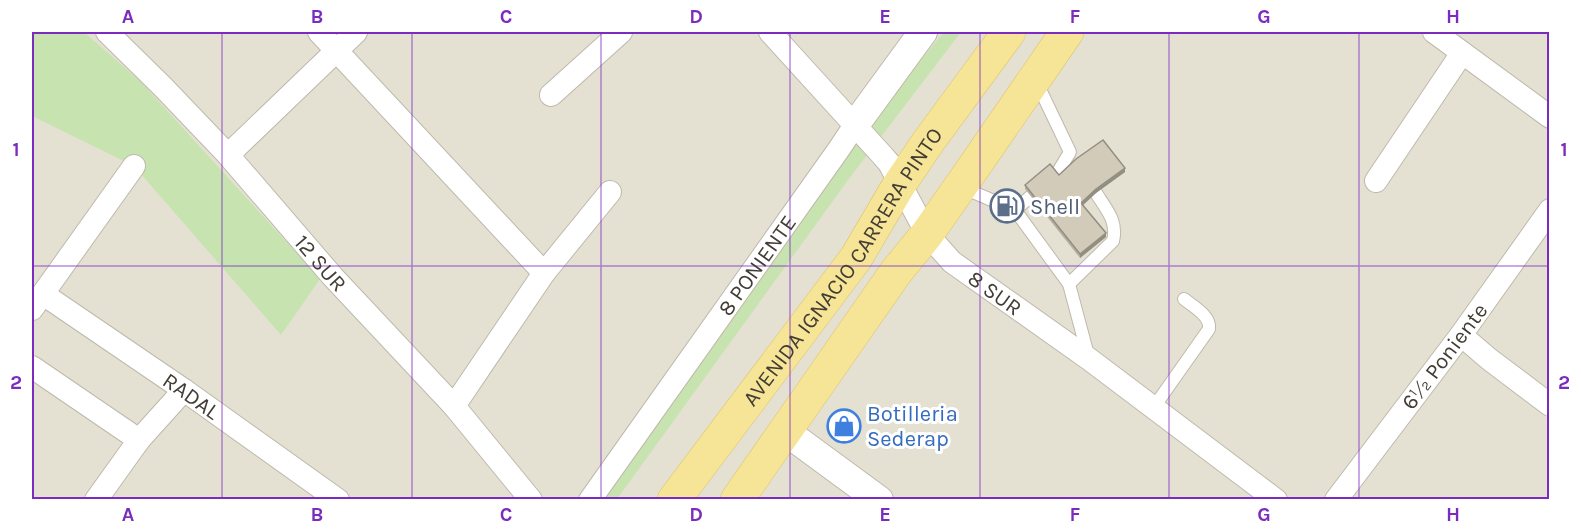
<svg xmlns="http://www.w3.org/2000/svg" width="1581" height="531" font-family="Karla,sans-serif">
	<rect width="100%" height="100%" fill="#f1eee4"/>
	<!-- residential -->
	<rect fill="#e4e1d3" x="32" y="32" width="1517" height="467"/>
	<!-- green -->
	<g fill="#c7e3af">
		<polygon points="32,32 84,32 141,82 320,279 281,335 134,166 32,116"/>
		<polygon points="944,32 961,32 848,180 617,499 599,500 866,126"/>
	</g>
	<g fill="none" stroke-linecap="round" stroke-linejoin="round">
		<!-- service casing -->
		<g stroke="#bfb9ab" stroke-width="14">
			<g id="service">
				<polyline points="1037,83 1070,152 1056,175"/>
				<polyline points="961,187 1015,210 1031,196"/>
				<path d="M1015 210 1069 284 1113 241C1118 221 1106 209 1096 193"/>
				<polyline points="1069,284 1088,355"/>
				<path d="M1154 407 1209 329C1211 316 1194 307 1184 299"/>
			</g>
		</g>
		<!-- minor casing -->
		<g stroke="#bfb9ab" stroke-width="24">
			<g id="minor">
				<path id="s1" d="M107 32 163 87 228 155 333 277 454 406 531 500"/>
				<polyline points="319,32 544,273"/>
				<path id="s2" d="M770 32 882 155 889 163 927 234 952 262 1089 359 1276 500"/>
				<polyline points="1434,32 1550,117"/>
				<polyline points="551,95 621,32"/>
				<polyline points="228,155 356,32"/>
				<polyline points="1376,181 1462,53"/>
				<path id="s3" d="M43 294 184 390 338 500"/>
				<polyline points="32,309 134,166"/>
				<polyline points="1461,335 1489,359 1550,405"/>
				<polyline points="32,367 139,440"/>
				<polyline points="454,406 544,273 610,192"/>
				<polyline points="96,500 139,440 184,390"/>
				<path id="s4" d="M590 500 839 149 855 125"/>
				<polyline points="1336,500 1461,335 1550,210"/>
			</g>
		</g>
		<!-- tertiary casing -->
		<g stroke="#bfb9ab" stroke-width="30">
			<g id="tertiary">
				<polyline points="855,125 923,32"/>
				<polyline points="785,431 879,500"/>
			</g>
		</g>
		<!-- primary casing -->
		<g stroke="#dbc368" stroke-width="34">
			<g id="primary">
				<path id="s5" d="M674 500 856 258 899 185 928 142 1009 32"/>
				<polyline points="737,500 896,272 927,234 960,187 1067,32"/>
			</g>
		</g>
		<!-- service -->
		<use href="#service" stroke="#fff" stroke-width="12"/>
		<!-- minor -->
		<use href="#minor" stroke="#fff" stroke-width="22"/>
		<!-- tertiary -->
		<use href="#tertiary" stroke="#fff" stroke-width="28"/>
		<!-- primary -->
		<use href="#primary" stroke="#f7e597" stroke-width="33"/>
	</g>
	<!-- wall -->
	<polygon fill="#b5afa0" points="1125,172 1096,193 1083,205 1106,237 1080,258 1025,189 1025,185 1059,175"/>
	<!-- shaded-wall -->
	<g fill="#938e82">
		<polygon points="1125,168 1125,172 1096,193 1081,207 1081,203 1096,189"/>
		<polygon points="1106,233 1106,237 1080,258 1080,254"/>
	</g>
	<!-- building -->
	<polygon fill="#d2cbba" stroke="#938e82" stroke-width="1.5" points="1103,140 1125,168 1096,189 1081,203 1106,233 1080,254 1025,185 1050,164 1059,175 1076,159"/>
	<!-- grid -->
	<path fill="none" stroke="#7b2cbf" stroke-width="1.5" stroke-opacity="0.55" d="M222 32V500M412 32V500M601 32V500M790 32V500M980 32V500M1169 32V500M1359 32V500M32 266H1550"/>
	<!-- icons -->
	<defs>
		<g id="fuel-ring" transform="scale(1.725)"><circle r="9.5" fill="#fff" stroke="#5c6f8a" stroke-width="1.5"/><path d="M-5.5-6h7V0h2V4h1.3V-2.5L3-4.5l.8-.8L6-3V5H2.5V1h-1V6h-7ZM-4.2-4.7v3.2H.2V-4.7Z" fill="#5c6f8a"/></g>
		<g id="shop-ring" transform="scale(1.725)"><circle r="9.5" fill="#fff" stroke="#3f7fe0" stroke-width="1.5"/><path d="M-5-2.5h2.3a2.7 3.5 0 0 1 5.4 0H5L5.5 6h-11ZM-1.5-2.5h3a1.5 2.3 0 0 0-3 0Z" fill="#3f7fe0"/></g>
	</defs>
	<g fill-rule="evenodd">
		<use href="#fuel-ring" x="1007" y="206"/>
		<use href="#shop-ring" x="844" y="426"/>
	</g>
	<g text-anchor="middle" stroke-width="6" stroke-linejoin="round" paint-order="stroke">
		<!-- service labels -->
		<g font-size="22" fill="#4e5e75" stroke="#fff" text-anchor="start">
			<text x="1030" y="214">Shell</text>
		</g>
		<!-- street labels -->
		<g font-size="22" fill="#433e35" stroke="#fff">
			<text dy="8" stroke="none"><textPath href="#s1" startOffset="315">12 SUR</textPath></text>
			<text dy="8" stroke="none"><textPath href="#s4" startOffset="288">8 PONIENTE</textPath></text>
			<text dy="8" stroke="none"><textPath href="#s5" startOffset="288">AVENIDA IGNACIO CARRERA PINTO</textPath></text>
			<text dy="8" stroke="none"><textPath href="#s2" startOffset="348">8 SUR</textPath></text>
			<text transform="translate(1444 356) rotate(-53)" y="8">6½ Poniente</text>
			<text dy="8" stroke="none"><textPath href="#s3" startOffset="180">RADAL</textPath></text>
		</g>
		<!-- shop labels -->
		<g font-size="22" fill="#366cbe" stroke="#fff" text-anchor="start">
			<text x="867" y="421">Botilleria<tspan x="867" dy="25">Sederap</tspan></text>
		</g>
	</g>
	<!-- border -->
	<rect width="1581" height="531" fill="none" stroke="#ffffff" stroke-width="66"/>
	<rect x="33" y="33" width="1515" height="465" fill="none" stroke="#7b2cbf" stroke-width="2"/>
	<g font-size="20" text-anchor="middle" font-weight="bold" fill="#7b2cbf">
		<text x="128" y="23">A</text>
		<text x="317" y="23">B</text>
		<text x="506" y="23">C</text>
		<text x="696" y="23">D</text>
		<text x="885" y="23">E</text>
		<text x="1075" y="23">F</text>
		<text x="1264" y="23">G</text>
		<text x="1453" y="23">H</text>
		<text x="16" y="156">1</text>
		<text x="1564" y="156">1</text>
		<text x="16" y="389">2</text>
		<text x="1564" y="389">2</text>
		<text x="128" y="521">A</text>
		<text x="317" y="521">B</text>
		<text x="506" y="521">C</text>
		<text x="696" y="521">D</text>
		<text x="885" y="521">E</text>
		<text x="1075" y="521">F</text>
		<text x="1264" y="521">G</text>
		<text x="1453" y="521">H</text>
	</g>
</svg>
